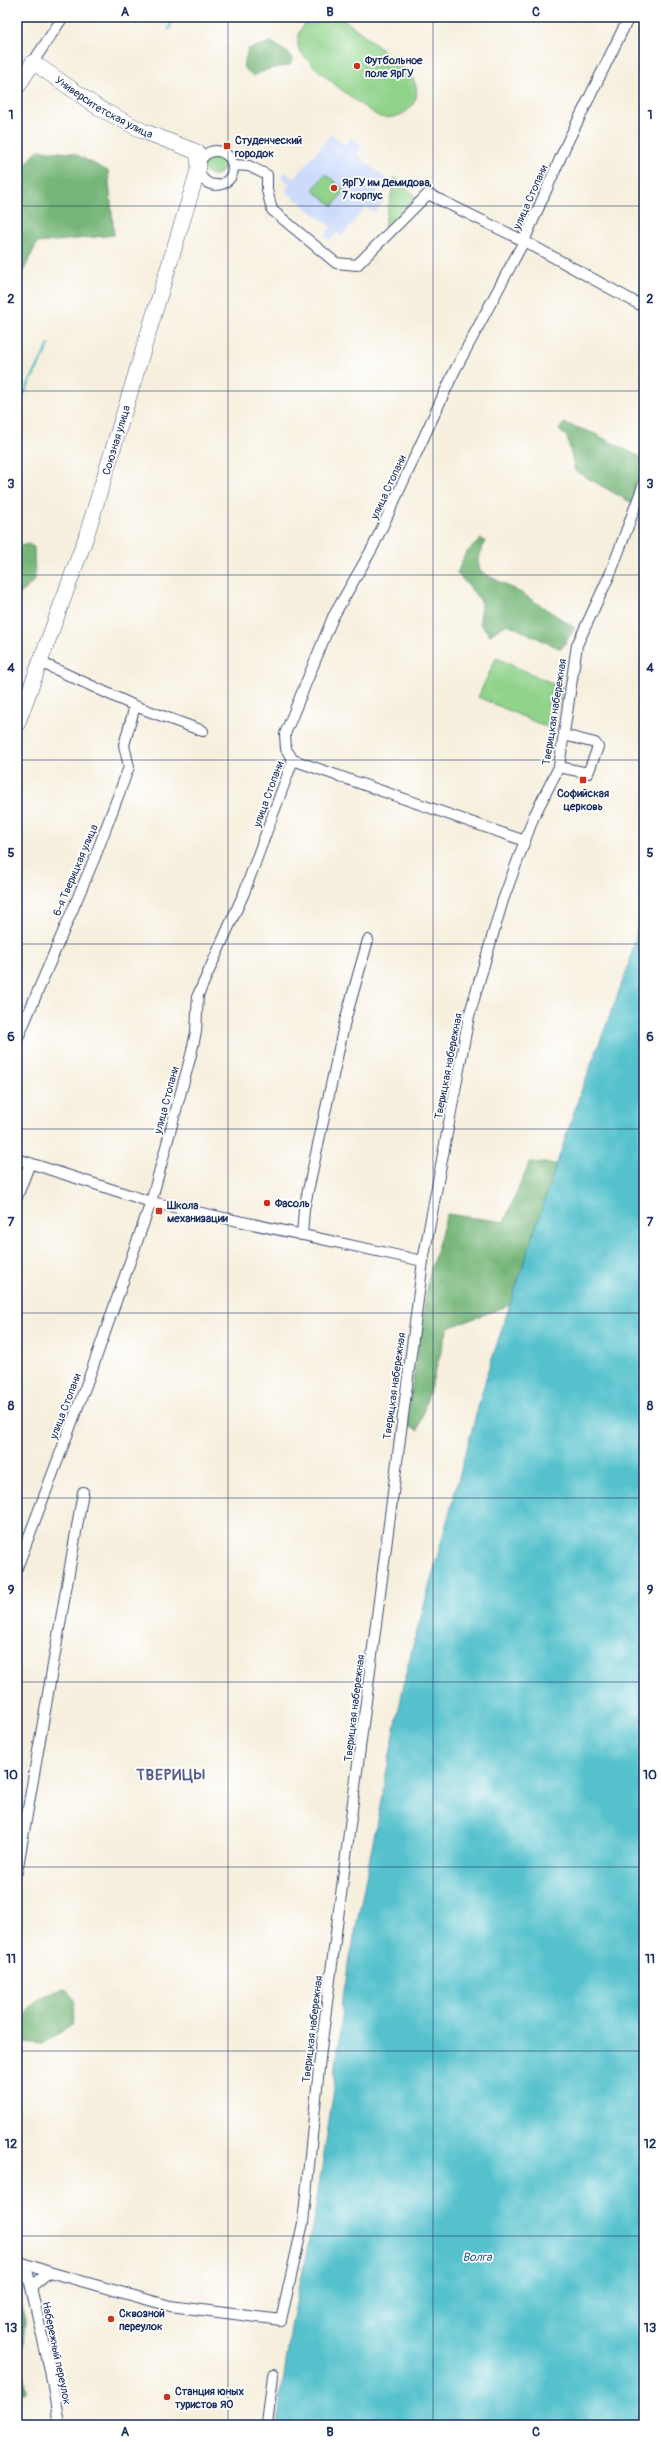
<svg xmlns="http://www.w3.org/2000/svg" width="661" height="2442" font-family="Pangolin,sans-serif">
	<rect width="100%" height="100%" fill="#fff"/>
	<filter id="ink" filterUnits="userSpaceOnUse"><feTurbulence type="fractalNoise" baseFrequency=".025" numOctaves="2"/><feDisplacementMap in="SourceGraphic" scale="8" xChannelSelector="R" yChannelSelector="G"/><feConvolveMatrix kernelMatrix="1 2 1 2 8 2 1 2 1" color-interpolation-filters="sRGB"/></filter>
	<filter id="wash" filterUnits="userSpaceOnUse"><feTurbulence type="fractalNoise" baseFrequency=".012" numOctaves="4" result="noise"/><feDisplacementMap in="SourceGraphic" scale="16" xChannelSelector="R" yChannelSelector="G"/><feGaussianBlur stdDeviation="0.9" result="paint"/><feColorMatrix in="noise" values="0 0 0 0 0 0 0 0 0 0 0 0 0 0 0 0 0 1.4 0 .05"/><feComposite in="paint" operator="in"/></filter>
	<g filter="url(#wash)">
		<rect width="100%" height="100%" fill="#f6efdd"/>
		<!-- built -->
		<polygon fill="#cddbfa" points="331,134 345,145 351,137 363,146 357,155 388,180 376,194 384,201 374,213 366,207 342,236 337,232 330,240 324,236 331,227 285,191 290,184 281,177 285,172 294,179"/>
		<!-- green -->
		<g fill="#91d38b" stroke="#568174">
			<path d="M312 17C320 17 333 15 340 18 350 22 408 70 413 79 426 102 402 122 380 117 365 109 301 61 298 46 296 33 303 24 312 17Z"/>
			<circle cx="214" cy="164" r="11"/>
			<polygon points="325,174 345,190 333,206 313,190"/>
			<polygon points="395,177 416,196 388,226 384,226"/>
			<polygon points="496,658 563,688 551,729 478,697"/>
		</g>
		<!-- forest -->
		<g fill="#74b577" stroke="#48726a">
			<polygon points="271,42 288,53 293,60 290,65 269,69 253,76 243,67 248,49"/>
			<polygon points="38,150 73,153 108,171 114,235 37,243 19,280 17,279 17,175"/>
			<polygon points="564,423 593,433 644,459 644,476 632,503 575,471 567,437 559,430"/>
			<polygon points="481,539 485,541 478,561 480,571 523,594 575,628 561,649 507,624 490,635 480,624 481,601 457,573 465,554"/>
			<polygon points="28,544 34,547 35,580 17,597 17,547"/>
			<polygon points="530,1162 557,1164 510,1305 448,1328 418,1430 406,1425 429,1276 447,1214 504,1222"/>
			<path d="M66 1989 75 2000 72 2025 43 2044 23 2042C23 2009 34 1994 66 1989Z"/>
			<polygon points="17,2293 25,2320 22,2360 27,2392 17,2395"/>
		</g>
		<!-- water -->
		<polygon fill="#54c1cc" stroke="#387895" points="644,901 644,2425 277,2425 291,2327 315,2212 333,2096 344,1989 407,1668 488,1371 580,1094 629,965"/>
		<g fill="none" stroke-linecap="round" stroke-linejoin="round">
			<!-- stream -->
			<g stroke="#54c1cc" stroke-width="2.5">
				<polyline points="169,29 174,17"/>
				<polyline points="17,407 49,345"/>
			</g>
		</g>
	</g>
	<g filter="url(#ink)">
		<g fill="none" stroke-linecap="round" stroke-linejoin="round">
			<!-- street casing -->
			<g stroke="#3c4c71" stroke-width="12">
				<g id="street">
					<polyline points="33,62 63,17"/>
					<circle cx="216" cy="168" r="17"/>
					<polyline points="233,165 249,166 267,175 267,190 272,210 336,263 357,265 428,194 524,241 644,307"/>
					<polyline points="40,662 135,706 203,731"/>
					<polyline points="293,760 286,749 285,734 333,617 373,547 454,372 524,241 566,145 629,17"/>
					<polyline points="293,760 525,841"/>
					<polyline points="559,767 588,773 598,747 595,743 564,735"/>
					<polyline points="17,1040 95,857 129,767 124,745 135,706"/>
					<polyline points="17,1159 151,1202 423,1261"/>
					<polyline points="17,1197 30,1163"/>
					<polyline points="302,1235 304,1209 345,1021 368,940"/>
					<polyline points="17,1568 91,1372 151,1202 191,1055 196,1032 198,995 244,893 293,760"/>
					<polyline points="17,1872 83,1492"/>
					<polyline points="17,2261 49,2272 170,2306 281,2320 303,2223 321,2049 423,1261 469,1016 503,900 534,816 559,767 577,645 611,572 644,483"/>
					<polyline points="26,2265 52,2380 59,2425"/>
					<polyline points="31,2287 49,2272"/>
					<polyline points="267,2425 273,2375"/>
				</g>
			</g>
			<!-- secondary casing -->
			<g stroke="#3c4c71" stroke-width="16">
				<g id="secondary">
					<path id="s1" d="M17 88 33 62 99 108 143 131 197 152 199 167 86 537 17 725"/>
				</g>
			</g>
			<!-- street -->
			<use href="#street" stroke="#fff" stroke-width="10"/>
			<!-- secondary -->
			<use href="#secondary" stroke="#fff" stroke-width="15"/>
		</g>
	</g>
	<!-- grid -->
	<path fill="none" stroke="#1b2f5e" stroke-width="1" stroke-opacity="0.55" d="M228 17V2425M433 17V2425M17 206H644M17 391H644M17 575H644M17 760H644M17 944H644M17 1129H644M17 1313H644M17 1498H644M17 1682H644M17 1867H644M17 2051H644M17 2236H644"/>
	<!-- markers -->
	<g fill="#c8321e" stroke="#fff" stroke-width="1.5">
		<circle cx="357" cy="66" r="4"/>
		<rect x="223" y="142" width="8" height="8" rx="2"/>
		<circle cx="334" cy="188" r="4"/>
		<rect x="579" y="776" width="8" height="8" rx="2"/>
		<circle cx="267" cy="1203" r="4"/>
		<rect x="155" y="1207" width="8" height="8" rx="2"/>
		<circle cx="111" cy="2319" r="4"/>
		<circle cx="167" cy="2397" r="4"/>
	</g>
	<g text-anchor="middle" stroke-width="3.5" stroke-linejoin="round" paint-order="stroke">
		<!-- poi labels -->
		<g font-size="11" font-weight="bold" fill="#1b2f5e" stroke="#fff" text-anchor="start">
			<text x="365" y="64">Футбольное<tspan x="365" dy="13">поле ЯрГУ</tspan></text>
			<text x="235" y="144">Студенческий<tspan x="235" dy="13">городок</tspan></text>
			<text x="342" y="186">ЯрГУ им Демидова,<tspan x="342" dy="13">7 корпус</tspan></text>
			<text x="583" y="797" text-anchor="middle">Софийская<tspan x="583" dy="13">церковь</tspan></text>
			<text x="275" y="1207">Фасоль</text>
			<text x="167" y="1209">Школа<tspan x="167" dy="13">механизации</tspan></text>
			<text x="119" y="2317">Сквозной<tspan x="119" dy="13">переулок</tspan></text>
			<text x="175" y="2395">Станция юных<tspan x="175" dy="13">туристов ЯО</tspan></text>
		</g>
		<!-- street labels -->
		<g font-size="11" fill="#1b2f5e" stroke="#fff">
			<text dy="4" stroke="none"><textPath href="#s1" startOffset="115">Университетская улица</textPath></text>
			<text transform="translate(530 197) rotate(-66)" y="4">улица Стопани</text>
			<text transform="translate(116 440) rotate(-73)" y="4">Союзная улица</text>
			<text transform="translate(388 487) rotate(-65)" y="4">улица Стопани</text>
			<text transform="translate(554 712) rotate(-81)" y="4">Тверицкая набережная</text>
			<text transform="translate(268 794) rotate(-70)" y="4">улица Стопани</text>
			<text transform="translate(75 870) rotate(-67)" y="4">6-я Тверицкая улица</text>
			<text transform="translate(448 1066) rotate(-79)" y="4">Тверицкая набережная</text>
			<text transform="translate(166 1100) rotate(-75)" y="4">улица Стопани</text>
			<text transform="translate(394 1386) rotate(-82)" y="4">Тверицкая набережная</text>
			<text transform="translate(65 1406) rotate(-69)" y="4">улица Стопани</text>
			<text transform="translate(354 1708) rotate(-83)" y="4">Тверицкая набережная</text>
			<text transform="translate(312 2029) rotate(-83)" y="4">Тверицкая набережная</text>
			<text transform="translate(57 2353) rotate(78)" y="4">Набережный переулок</text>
		</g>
		<!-- water labels -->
		<g font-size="12" font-style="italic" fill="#2f6284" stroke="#fff">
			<text x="477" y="2261">Волга</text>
		</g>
		<!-- district labels -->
		<g font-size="15" font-weight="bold" letter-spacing="1" fill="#545d8b" stroke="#fff">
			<text x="171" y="1780">ТВЕРИЦЫ</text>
		</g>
	</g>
	<!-- margin -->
	<rect width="661" height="2442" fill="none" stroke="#fff" stroke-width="44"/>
	<rect x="22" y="22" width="617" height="2398" fill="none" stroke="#1b2f5e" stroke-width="1.5"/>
	<g font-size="13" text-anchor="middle" font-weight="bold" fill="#1b2f5e">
		<text x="125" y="16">A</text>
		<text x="330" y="16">B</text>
		<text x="536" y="16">C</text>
		<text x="11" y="119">1</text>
		<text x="650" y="119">1</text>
		<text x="11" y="303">2</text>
		<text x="650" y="303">2</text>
		<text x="11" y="488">3</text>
		<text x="650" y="488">3</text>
		<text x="11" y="672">4</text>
		<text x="650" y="672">4</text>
		<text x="11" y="857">5</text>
		<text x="650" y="857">5</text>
		<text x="11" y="1041">6</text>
		<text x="650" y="1041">6</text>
		<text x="11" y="1226">7</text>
		<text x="650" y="1226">7</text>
		<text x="11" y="1410">8</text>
		<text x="650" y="1410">8</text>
		<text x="11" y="1594">9</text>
		<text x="650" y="1594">9</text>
		<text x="11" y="1779">10</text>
		<text x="650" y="1779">10</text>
		<text x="11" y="1963">11</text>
		<text x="650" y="1963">11</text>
		<text x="11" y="2148">12</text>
		<text x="650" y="2148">12</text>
		<text x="11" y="2332">13</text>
		<text x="650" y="2332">13</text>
		<text x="125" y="2436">A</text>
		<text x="330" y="2436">B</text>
		<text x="536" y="2436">C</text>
	</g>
</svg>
